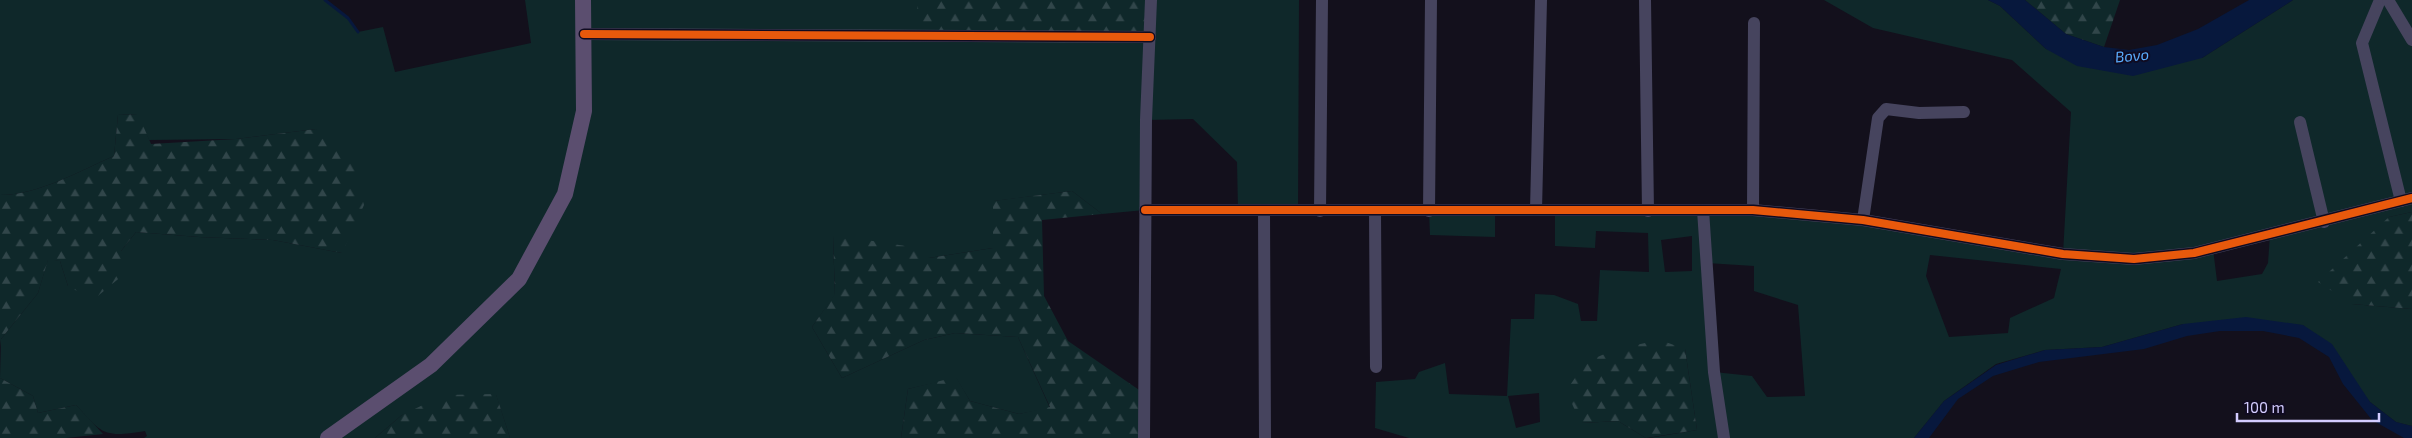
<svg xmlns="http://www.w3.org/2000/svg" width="2412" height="438" font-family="'Exo 2',sans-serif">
	<defs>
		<pattern id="forest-firs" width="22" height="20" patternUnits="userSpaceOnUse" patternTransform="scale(1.25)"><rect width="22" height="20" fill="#0f282a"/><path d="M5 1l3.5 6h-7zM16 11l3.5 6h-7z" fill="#31464a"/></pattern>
	</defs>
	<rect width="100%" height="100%" fill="#13101c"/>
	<!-- green -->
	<g fill="#0f282a" fill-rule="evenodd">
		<path d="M0 0H325L348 18 358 32 383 27 395 72 531 43 525 0H917V36L1151 0H1299L1298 211 1238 210 1237 162 1193 119 1146 120 1145 210 1102 214 1072 191 994 201 993 248 929 258 833 236 835 295 812 327 842 378 924 340 955 333 1018 337 1050 408 1019 414 970 401 956 378 908 389 901 438H510L496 395 402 415 375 438H144L147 436 145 431C104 438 102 434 76 405L38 413 33 396 0 378 1 339 38 293 48 259 60 261 68 286 121 251 136 232 199 237 273 240 342 253 316 129 236 139 149 140 137 114 118 115 114 156C79 171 39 195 0 195Z"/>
		<path d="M1824 0H1988L2000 6 2046 49 2202 58 2293 0H2412V212L2389 217 2352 304 2412 309V426L2396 422 2370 402 2303 325 2183 324 2102 347 2045 350 1996 364 1944 401 1914 438H1649L1697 430 1685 349 1581 423 1618 421 1646 438H1409L1375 428 1376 382 1415 379 1419 372 1445 363 1449 394 1507 396 1511 319H1534L1535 294 1554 295 1578 304 1581 321H1597L1600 270 1649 272 1648 233 1596 231 1595 248 1555 246V210H1753L2063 254 2071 112 2012 60 1873 28ZM2270 235 2268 263 2262 274 2217 281 2213 249ZM1692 236V271L1665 272 1661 240ZM1930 255 2061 269 2054 298 2010 318 2008 333 1949 337 1926 276ZM1707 263 1754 266V291L1798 305 1805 396 1767 397 1752 376 1714 372ZM1539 393 1540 422 1516 428 1508 396Z"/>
		<polygon points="1495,210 1495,237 1430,235 1429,211"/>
	</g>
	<!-- forest -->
	<g fill="url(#forest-firs)">
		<polygon points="917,0 1151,0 1150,37 917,36"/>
		<polygon points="2025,0 2120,0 2104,47 2066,34"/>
		<path d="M138 114 151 144 236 139 316 129 351 156 364 205 342 253 273 240 199 237 136 232 121 251 123 275 93 300 68 286 60 261 48 260 38 293 1 339 0 347V195C39 195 79 171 114 156L118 115Z"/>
		<polygon points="1072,191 1102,214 1042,220 1044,296 1068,341 1145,394 1144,438 901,438 908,389 956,377 970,401 1019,414 1050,407 1018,337 955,333 924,340 842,378 812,327 835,294 833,235 919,248 929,258 993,248 993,201"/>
		<polygon points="2412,212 2412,309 2352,304 2318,282 2389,217"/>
		<polygon points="1660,340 1685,349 1697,430 1646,438 1618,421 1581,423 1566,391 1586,362 1616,349"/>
		<polygon points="0,378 33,396 38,413 76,405 103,434 66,438 0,438"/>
		<polygon points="496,394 510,438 375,438 402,415 444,395"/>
	</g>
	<!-- water -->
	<g fill="#07183d">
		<polygon points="1988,0 2025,0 2066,34 2104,47 2129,50 2157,45 2198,29 2249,0 2293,0 2202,58 2133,76 2077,66 2046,49 2000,6"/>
		<polygon points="2246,317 2303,325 2332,344 2370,402 2396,422 2412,426 2412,438 2404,438 2372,420 2343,384 2329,357 2299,338 2263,331 2220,331 2187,336 2144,349 2039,362 1993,376 1958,399 1929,438 1914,438 1944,401 1996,365 2045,350 2102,347 2183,324"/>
	</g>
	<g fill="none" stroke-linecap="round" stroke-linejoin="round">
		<!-- stream -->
		<polyline stroke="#07183d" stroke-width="3" points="325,0 348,18 358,32"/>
		<!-- minor -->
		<g stroke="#46445e" stroke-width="12">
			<polyline points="1645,0 1648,211"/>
			<polyline points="2380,0 2362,43 2401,201"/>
			<polyline points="2388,0 2412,40"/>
			<polyline points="584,34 1150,37"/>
			<polyline points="2300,122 2324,222"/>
			<polyline points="1145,210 1753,210 1863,220 2063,254 2134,259 2194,253 2412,198"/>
			<polyline points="1264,210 1265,438"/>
			<polyline points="1536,210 1541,0"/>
			<polyline points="1703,210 1714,372 1724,438"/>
			<polyline points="1753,210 1754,23"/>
			<polyline points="1320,211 1322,0"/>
			<polyline points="1375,211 1376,367"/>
			<polyline points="1429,211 1431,0"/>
			<polyline points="1863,220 1878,118 1886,109 1919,113 1964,112"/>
			<polyline points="1144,438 1146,120 1151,0"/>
		</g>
		<!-- major -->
		<polyline stroke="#5b4e6f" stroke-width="16" points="328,438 431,365 519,279 565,194 584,111 583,0"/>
		<!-- cycleway casing -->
		<g stroke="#100b21" stroke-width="11">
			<g id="cycleway">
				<polyline points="584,34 1150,37"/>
				<polyline points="1145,210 1753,210 1863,220 2063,254 2134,259 2194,253 2412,198"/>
			</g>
		</g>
		<!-- cycleway -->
		<use href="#cycleway" stroke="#e8590c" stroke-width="8"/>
	</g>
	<g text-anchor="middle" stroke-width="4" stroke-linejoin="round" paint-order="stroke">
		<!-- water labels -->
		<g font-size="15" font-style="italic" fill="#5aadff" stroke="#100b21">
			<text transform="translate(2132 56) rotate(-5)" y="5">Bovo</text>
		</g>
	</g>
	<!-- scale -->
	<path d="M2237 413v8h142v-8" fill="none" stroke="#d3ccff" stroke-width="2.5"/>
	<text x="2244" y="413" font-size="15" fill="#d3ccff" stroke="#100b21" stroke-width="4" paint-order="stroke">100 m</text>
</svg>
